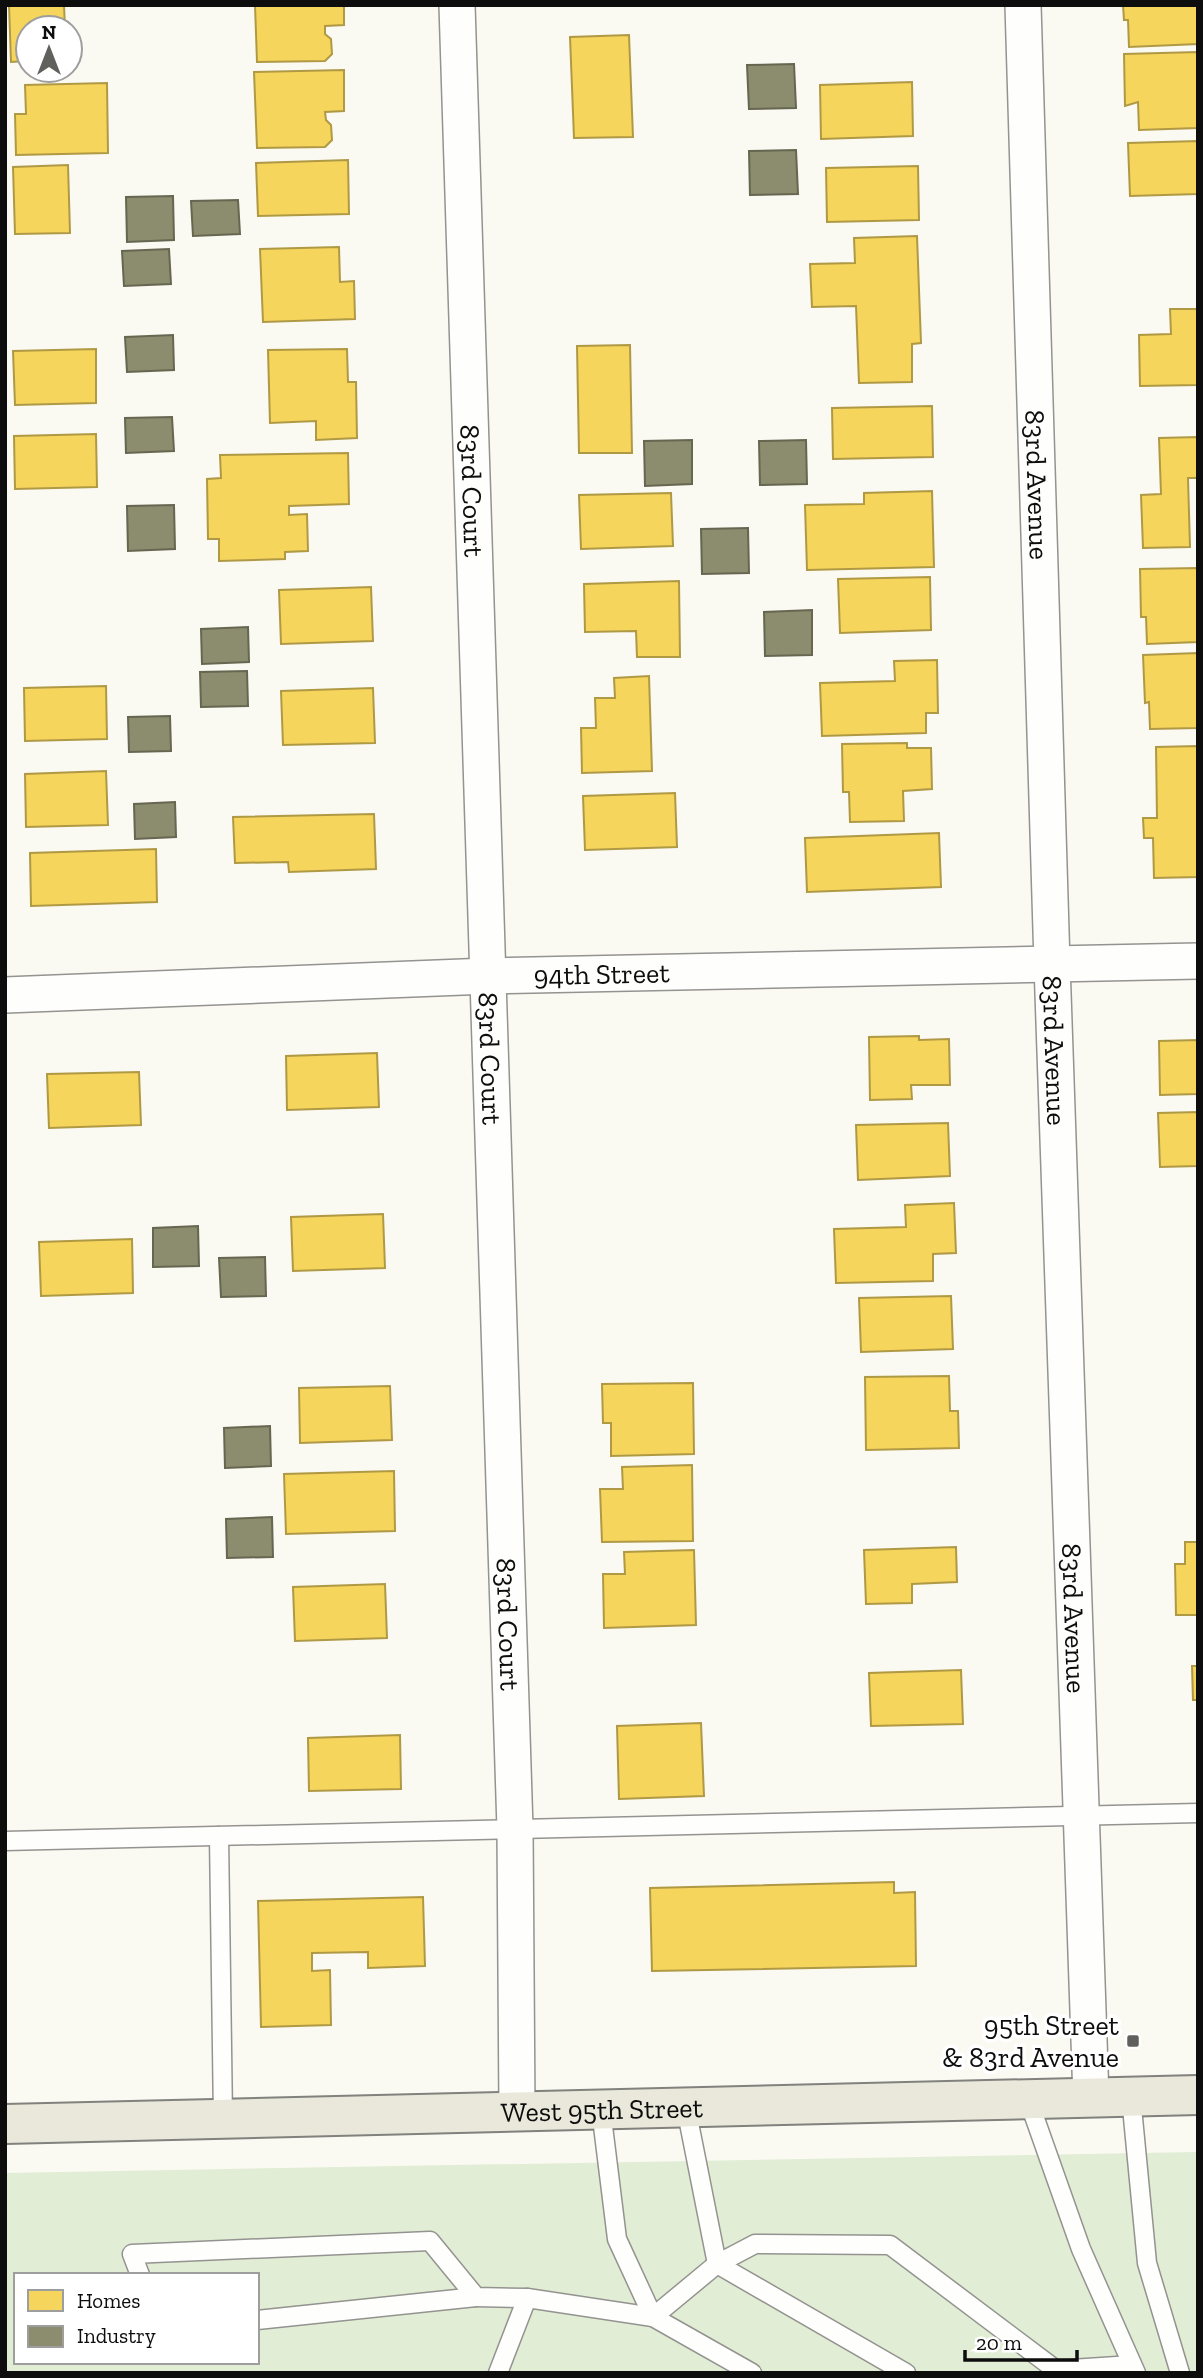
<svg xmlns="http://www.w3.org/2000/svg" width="1203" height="2378" font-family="'Zilla Slab',serif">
	<rect width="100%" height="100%" fill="#faf9f2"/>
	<!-- green -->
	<path fill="#e1edd4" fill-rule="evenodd" d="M1198 2152V2373H5V2173ZM16 2275H257V2362H16Z"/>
	<!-- homes -->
	<g fill="#f6d55c" stroke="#b09944" stroke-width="2">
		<polygon points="9,5 64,5 65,28 28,28 28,61 11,62"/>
		<polygon points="255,5 344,5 344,25 325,26 325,34 331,39 332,54 325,61 257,62"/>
		<polygon points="1123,5 1198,5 1198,44 1129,47 1128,20 1124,20"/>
		<polygon points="629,35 633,137 574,138 570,37"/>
		<polygon points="1198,52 1198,128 1139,130 1138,102 1125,106 1124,54"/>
		<polygon points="344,70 344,111 325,112 326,120 331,125 332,140 325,147 257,148 254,72"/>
		<polygon points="912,82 913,136 821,139 820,85"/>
		<polygon points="107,83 108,153 16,155 15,114 26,114 25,85"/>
		<polygon points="1198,141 1198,194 1130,196 1128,143"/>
		<polygon points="348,160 349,214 258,216 256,163"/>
		<polygon points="68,165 70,233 15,234 13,167"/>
		<polygon points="918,166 919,220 827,222 826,168"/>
		<polygon points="917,236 921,343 912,344 912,382 859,383 856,306 812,307 810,264 855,263 854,238"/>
		<polygon points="339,247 340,282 354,281 355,319 263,322 260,249"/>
		<polygon points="1170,309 1198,309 1198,385 1140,386 1139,335 1171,334"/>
		<polygon points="630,345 632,453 579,453 577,346"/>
		<polygon points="96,349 96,403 15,405 13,351"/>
		<polygon points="347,349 348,382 356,382 357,438 316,440 316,421 270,423 268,350"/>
		<polygon points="932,406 933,457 833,459 832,408"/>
		<polygon points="96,434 97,487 15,489 14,436"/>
		<polygon points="1198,437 1198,478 1188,478 1190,547 1143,548 1141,495 1161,494 1159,438"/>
		<polygon points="348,453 349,504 289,506 289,515 307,514 308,551 285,552 285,559 219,561 219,539 208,539 207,479 221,478 220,455"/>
		<polygon points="932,491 934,567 807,570 805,505 864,504 864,493"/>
		<polygon points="671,493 673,546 581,549 579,495"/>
		<polygon points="1198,568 1198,642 1147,644 1146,617 1141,617 1140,569"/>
		<polygon points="930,577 931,630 840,633 838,579"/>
		<polygon points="679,581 680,657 637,657 636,631 585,632 584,584"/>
		<polygon points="371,587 373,641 281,644 279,590"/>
		<polygon points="1198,653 1198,728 1150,729 1149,702 1145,703 1143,655"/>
		<polygon points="937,660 938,713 926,713 926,733 822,736 820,683 895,681 894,661"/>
		<polygon points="649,676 652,771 582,773 581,728 596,728 595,698 615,698 614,678"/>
		<polygon points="106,686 107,739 25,741 24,688"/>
		<polygon points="373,688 375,743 283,745 281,691"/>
		<polygon points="907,743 907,748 931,748 932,789 903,791 904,821 850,822 849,792 843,792 842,744"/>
		<polygon points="1198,746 1198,877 1154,878 1153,838 1144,838 1143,818 1157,818 1156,747"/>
		<polygon points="106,771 108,825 26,827 25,774"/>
		<polygon points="675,793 677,847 585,850 583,796"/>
		<polygon points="374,814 376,869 289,872 288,862 235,863 233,817"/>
		<polygon points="939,833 941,887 807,892 805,838"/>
		<polygon points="156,849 157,902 31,906 30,853"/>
		<polygon points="919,1036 919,1040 949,1039 950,1085 911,1085 912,1099 870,1100 869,1037"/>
		<polygon points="1198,1040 1198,1094 1160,1095 1159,1041"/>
		<polygon points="377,1053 379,1107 287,1110 286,1056"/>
		<polygon points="139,1072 141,1125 49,1128 47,1074"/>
		<polygon points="1198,1112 1198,1166 1160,1167 1158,1113"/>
		<polygon points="948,1123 950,1176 858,1180 856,1125"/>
		<polygon points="954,1203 956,1253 933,1254 933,1281 836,1283 834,1229 906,1227 905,1205"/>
		<polygon points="383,1214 385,1268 293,1271 291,1217"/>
		<polygon points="132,1239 133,1293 41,1296 39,1242"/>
		<polygon points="951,1296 953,1349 861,1352 859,1298"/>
		<polygon points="949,1376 950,1411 958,1411 959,1448 866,1450 865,1377"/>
		<polygon points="693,1383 694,1454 611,1456 611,1423 603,1423 602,1384"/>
		<polygon points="390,1386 392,1440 300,1443 299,1388"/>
		<polygon points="692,1465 693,1541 602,1542 600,1489 623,1489 622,1467"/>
		<polygon points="394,1471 395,1531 286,1534 284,1474"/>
		<polygon points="1185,1542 1198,1542 1198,1615 1176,1615 1175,1564 1185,1564"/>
		<polygon points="956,1547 957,1582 912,1584 912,1603 866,1604 864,1550"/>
		<polygon points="694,1550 696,1625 604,1628 603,1574 625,1574 624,1552"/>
		<polygon points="385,1584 387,1638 295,1641 293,1587"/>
		<polygon points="1192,1666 1198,1666 1198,1700 1193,1700"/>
		<polygon points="961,1670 963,1724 871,1726 869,1673"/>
		<polygon points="701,1723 704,1796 619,1799 617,1726"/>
		<polygon points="400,1735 401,1789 309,1791 308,1738"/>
		<polygon points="894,1882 894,1893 915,1892 916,1966 652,1971 650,1888"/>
		<polygon points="423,1897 425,1966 368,1968 368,1952 312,1953 312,1971 330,1970 331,2025 261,2027 258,1901"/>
	</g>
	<!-- industry -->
	<g fill="#8c8c6e" stroke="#666651" stroke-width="2">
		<polygon points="794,64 796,108 749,109 747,65"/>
		<polygon points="796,150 798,194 750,195 749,151"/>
		<polygon points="173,196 174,240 127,242 126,197"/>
		<polygon points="238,200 240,234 193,236 191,201"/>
		<polygon points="169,249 171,284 124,286 122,251"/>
		<polygon points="173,335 174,370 127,372 125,337"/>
		<polygon points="172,417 174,451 126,453 125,418"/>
		<polygon points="692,440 692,484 645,486 644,441"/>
		<polygon points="806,440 807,484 760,485 759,441"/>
		<polygon points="174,505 175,549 128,551 127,506"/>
		<polygon points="748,528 749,573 702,574 701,529"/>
		<polygon points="812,610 812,655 765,656 764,612"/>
		<polygon points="248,627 249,662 202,664 201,629"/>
		<polygon points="247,671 248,706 201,707 200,672"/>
		<polygon points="170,716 171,751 129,752 128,717"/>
		<polygon points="175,802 176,837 135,839 134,804"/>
		<polygon points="198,1226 199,1266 153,1267 153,1228"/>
		<polygon points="265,1257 266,1296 221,1297 219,1258"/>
		<polygon points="270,1426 271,1466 225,1468 224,1428"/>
		<polygon points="272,1517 273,1557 227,1558 226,1519"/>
	</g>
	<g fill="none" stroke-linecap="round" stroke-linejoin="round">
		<!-- lane casing -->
		<g stroke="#949390" stroke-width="21">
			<g id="lane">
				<polyline points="219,1836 223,2119"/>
				<polyline points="5,1841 1198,1813"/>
				<polyline points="1131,2097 1147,2263 1180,2373"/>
				<polyline points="1028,2099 1081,2249 1136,2373"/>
				<polyline points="686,2108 717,2264 906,2373"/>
				<polyline points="601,2110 617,2239 653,2317"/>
				<polyline points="140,2275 132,2254 430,2241 476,2297 527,2298 653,2317 752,2373"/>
				<polyline points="653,2317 717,2264 755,2244 890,2245 1056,2370 1132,2365"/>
				<polyline points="257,2320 476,2297"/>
				<polyline points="498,2373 527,2298"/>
			</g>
		</g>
		<!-- street casing -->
		<g stroke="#949390" stroke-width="38">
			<g id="street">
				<path id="s1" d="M457 5 515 1829 517 2112"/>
				<path id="s2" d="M1023 5 1052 964 1091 2098"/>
				<path id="s3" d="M5 995 488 976 1198 961"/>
			</g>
		</g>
		<!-- primary casing -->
		<g stroke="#81817d" stroke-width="42">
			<g id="primary">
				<path id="s4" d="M5 2124 1198 2095"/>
			</g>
		</g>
		<!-- lane -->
		<use href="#lane" stroke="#fefefd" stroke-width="18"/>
		<!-- street -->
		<use href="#street" stroke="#fefefd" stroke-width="35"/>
		<!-- primary -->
		<use href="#primary" stroke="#eae8db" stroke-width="38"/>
	</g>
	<!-- markers -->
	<rect fill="#60605d" stroke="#fff" stroke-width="2.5" x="1126" y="2034" width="14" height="14" rx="3.5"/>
	<g text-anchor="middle" stroke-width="7" stroke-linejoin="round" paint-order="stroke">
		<!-- street labels -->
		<g font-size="28" fill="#0d0d0d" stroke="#fff">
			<text dy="10" stroke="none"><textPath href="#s2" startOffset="480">83rd Avenue</textPath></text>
			<text dy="10" stroke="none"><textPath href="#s1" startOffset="486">83rd Court</textPath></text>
			<text dy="10" stroke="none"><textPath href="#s3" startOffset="597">94th Street</textPath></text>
			<text dy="10" stroke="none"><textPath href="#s2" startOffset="1046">83rd Avenue</textPath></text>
			<text dy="10" stroke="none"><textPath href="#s1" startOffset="1054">83rd Court</textPath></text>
			<text dy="10" stroke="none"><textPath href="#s2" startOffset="1614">83rd Avenue</textPath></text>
			<text dy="10" stroke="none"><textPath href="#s1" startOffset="1620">83rd Court</textPath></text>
			<text dy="10" stroke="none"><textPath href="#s4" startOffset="597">West 95th Street</textPath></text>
		</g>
		<!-- poi labels -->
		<g font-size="28" fill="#0d0d0d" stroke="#fff" text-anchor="end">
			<text x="1119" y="2035">95th Street<tspan x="1119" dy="32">&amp; 83rd Avenue</tspan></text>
		</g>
	</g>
	<!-- border -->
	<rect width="1203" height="2378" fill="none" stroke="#0d0d0d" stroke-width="14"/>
	<!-- legend -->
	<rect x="14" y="2273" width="245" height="91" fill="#ffffff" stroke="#9e9e9e" stroke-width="2"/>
	<rect x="28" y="2290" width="35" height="21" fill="#f6d55c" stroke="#9e9e9e" stroke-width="2"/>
	<text x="77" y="2308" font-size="21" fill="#0d0d0d">Homes</text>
	<rect x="28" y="2326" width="35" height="21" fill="#8c8c6e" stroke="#9e9e9e" stroke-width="2"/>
	<text x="77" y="2343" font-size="21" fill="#0d0d0d">Industry</text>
	<!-- north arrow -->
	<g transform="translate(49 49)"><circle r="33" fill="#ffffff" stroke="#9e9e9e" stroke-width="2"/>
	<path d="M0-5L12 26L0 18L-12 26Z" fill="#60605d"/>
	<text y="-10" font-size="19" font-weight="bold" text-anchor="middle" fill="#0d0d0d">N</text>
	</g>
	<!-- scale -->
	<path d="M965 2350v10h112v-10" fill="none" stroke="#0d0d0d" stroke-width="3.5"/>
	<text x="976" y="2350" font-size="21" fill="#0d0d0d" stroke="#ffffff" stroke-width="5" paint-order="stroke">20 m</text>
</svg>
